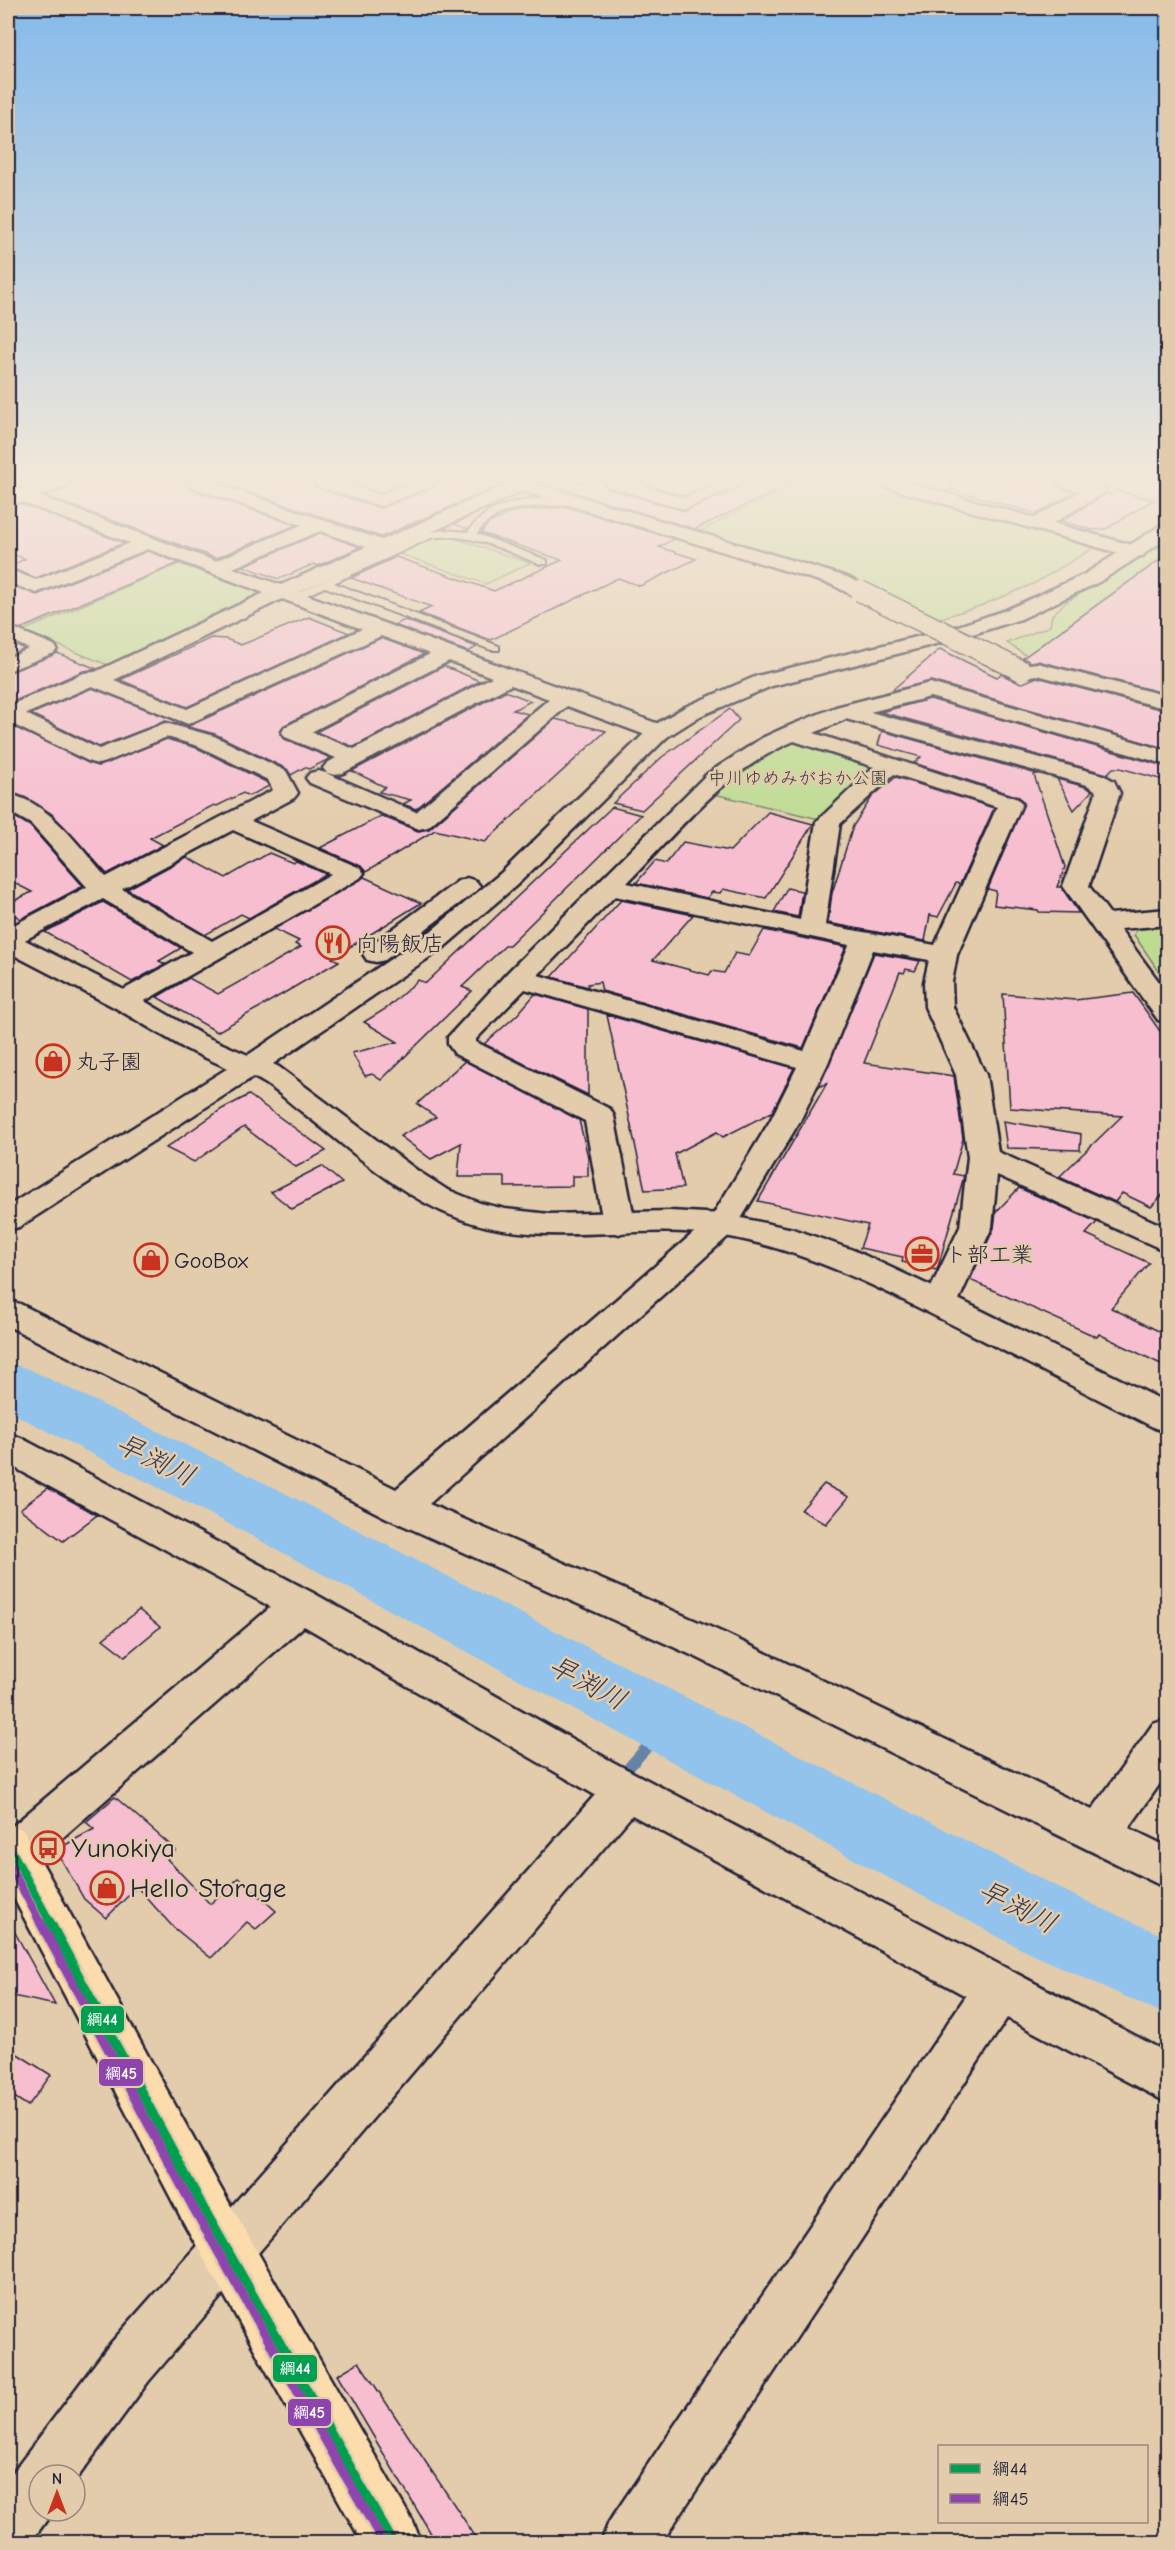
<svg xmlns="http://www.w3.org/2000/svg" width="1175" height="2550" font-family="'Comic Neue','Klee One',sans-serif">
	<rect width="100%" height="100%" fill="#e3ccac"/>
	<filter id="ink" filterUnits="userSpaceOnUse"><feTurbulence type="fractalNoise" baseFrequency=".0167" numOctaves="2"/><feDisplacementMap in="SourceGraphic" scale="12" xChannelSelector="R" yChannelSelector="G"/><feConvolveMatrix kernelMatrix="1 2 1 2 8 2 1 2 1" color-interpolation-filters="sRGB"/></filter>
	<g filter="url(#ink)">
		<!-- green -->
		<g fill="#bedb92" stroke="#707e66" stroke-width="1.5">
			<polygon points="798,482 865,482 1099,545 1033,584 980,606 931,621 845,578 694,534"/>
			<polygon points="1087,482 1167,482 1167,497 1162,502"/>
			<polygon points="442,534 530,563 486,584 397,553"/>
			<polygon points="1167,542 1167,554 1045,642 1115,667 1167,682 1167,698 1044,667 1007,643 1050,626 1052,615 1066,602"/>
			<polygon points="179,564 261,593 108,665 22,631"/>
			<path d="M795 739 875 766 819 819 714 794C735 769 765 753 795 739Z"/>
			<polygon points="1167,927 1168,927 1167,983 1134,935 1137,929"/>
		</g>
		<g fill="none" stroke-linecap="round" stroke-linejoin="round">
			<!-- stream -->
			<polyline stroke="#6583a6" stroke-width="11" points="630,1766 668,1724"/>
			<!-- river -->
			<polygon fill="#91c3ed" fill-rule="evenodd" points="8,1363 29,1369 279,1490 1079,1898 1168,1938 1168,2016 1023,1950 233,1526 8,1411"/>
		</g>
		<!-- building -->
		<g fill="#f7bed0" stroke="#22223b" stroke-width="1.5">
			<polygon points="72,482 184,482 188,488 296,525 216,558 45,496 68,488"/>
			<polygon points="219,482 312,482 316,488 380,508 433,488 437,482 507,482 381,537"/>
			<polygon points="348,482 405,482 380,493"/>
			<polygon points="539,482 602,482 606,488 684,511 739,488 743,482 796,482 695,529"/>
			<polygon points="639,482 713,482 684,496"/>
			<polygon points="952,482 1051,482 1060,488 1075,492 1037,514 951,489"/>
			<polygon points="1117,491 1153,500 1106,529 1093,530 1061,521 1106,494 1110,495"/>
			<polygon points="522,493 535,497 516,500 488,510 468,529 454,524"/>
			<polygon points="21,504 124,543 36,578 8,567 25,559 8,552 8,505"/>
			<polygon points="567,507 674,539 659,547 696,559 640,586 618,578 491,640 419,613 432,607 351,578 396,557 494,591 562,560 481,533 488,524 511,512"/>
			<polygon points="320,533 360,547 318,566 314,564 279,579 243,566"/>
			<polygon points="148,551 179,563 20,629 8,624 8,584 37,595"/>
			<polygon points="1167,555 1167,694 1038,661 1030,662 1023,658"/>
			<polygon points="309,617 349,633 187,707 120,680 211,638 226,639 241,645"/>
			<polygon points="405,620 477,647 468,652 394,625"/>
			<polygon points="381,638 424,654 283,726 280,733 284,739 331,758 309,769 305,767 291,775 287,769 215,734 166,721 99,747 31,714 92,688 189,726"/>
			<polygon points="940,649 997,677 1001,674 1017,682 1023,683 1037,677 1167,711 1167,749 931,681 891,691"/>
			<polygon points="57,653 97,669 83,671 8,704 8,673"/>
			<polygon points="444,666 480,681 354,747 316,732"/>
			<polygon points="505,691 531,701 513,710 528,714 416,809 403,804 411,800 379,792 385,787 352,771"/>
			<polygon points="930,699 1167,767 1167,781 1120,768 1113,768 1107,774 881,712"/>
			<polygon points="730,709 739,720 642,810 613,803 662,757"/>
			<polygon points="555,719 606,731 485,842 435,830 366,872 361,866 320,848 381,816 418,831 429,829"/>
			<polygon points="8,724 97,766 167,739 197,748 266,782 269,786 249,796 243,793 217,806 214,805 150,838 163,845 107,874 52,814 24,797 8,792"/>
			<polygon points="882,731 1037,774 1034,775 1065,867 1057,887 1061,887 1079,913 1039,912 1038,910 994,905 996,891 988,889 1024,803 1019,797 914,763 921,757 878,745"/>
			<polygon points="896,777 994,808 960,884 956,883 938,917 930,915 925,941 828,923 832,893 853,826 872,797"/>
			<polygon points="1057,779 1086,787 1092,791 1074,810"/>
			<polygon points="612,807 641,815 509,945 506,945 462,987 472,991 381,1080 372,1074 365,1076 352,1053 398,1042 364,1022 387,1008 418,980 426,983"/>
			<polygon points="768,812 813,824 766,898 723,889 720,893 712,892 707,898 636,883 655,861 666,864 683,842 730,851"/>
			<polygon points="8,813 30,826 83,886 21,919 8,911 8,904 32,892 8,880"/>
			<polygon points="269,853 293,863 296,861 326,874 249,918 241,914 205,935 127,889 187,857 226,878"/>
			<polygon points="364,877 421,903 332,958 339,961 217,1032 157,997 189,978 218,994 301,947 295,944 299,941 274,929"/>
			<polygon points="787,888 802,891 798,917 774,912"/>
			<polygon points="621,900 693,915 653,960 709,975 712,971 724,973 735,953 749,956 764,930 846,947 803,1048 602,991 600,982 588,984 588,987 552,977"/>
			<polygon points="103,902 181,948 159,961 165,964 132,982 45,932"/>
			<polygon points="874,953 920,961 915,971 906,969 904,973 900,972 864,1063 954,1076 963,1139 953,1174 964,1176 937,1270 902,1262 903,1257 860,1248 868,1225 758,1201 827,1083 819,1087"/>
			<polygon points="1133,993 1167,1041 1167,1190 1151,1207 1122,1193 1115,1202 1059,1177 1122,1116 1010,1108 1003,994 1075,1000"/>
			<polygon points="535,994 588,1009 588,1095 484,1044 517,1015"/>
			<polygon points="607,1015 794,1068 772,1112 723,1137 717,1132 675,1154 683,1188 645,1190"/>
			<polygon points="465,1061 579,1120 588,1157 588,1176 572,1176 572,1186 505,1187 505,1177 458,1177 461,1143 431,1159 400,1136 436,1117 417,1104"/>
			<polygon points="249,1095 326,1151 296,1167 244,1127 194,1162 166,1148 222,1109"/>
			<polygon points="1003,1121 1081,1134 1080,1150 1007,1148"/>
			<polygon points="322,1166 342,1183 292,1209 271,1192"/>
			<polygon points="1019,1188 1097,1222 1086,1234 1149,1263 1111,1308 1167,1335 1167,1367 1099,1334 1097,1337 970,1280 994,1228 996,1212"/>
			<polygon points="824,1484 849,1497 826,1524 801,1510"/>
			<polygon points="48,1488 97,1515 63,1541 20,1509"/>
			<polygon points="139,1610 160,1627 125,1656 103,1639"/>
			<polygon points="115,1797 176,1850 167,1859 210,1904 239,1878 276,1911 256,1929 247,1922 211,1958 172,1926 137,1887 106,1918 84,1899 56,1850 94,1829 86,1822"/>
			<polygon points="8,1920 55,2005 8,1995"/>
			<polygon points="8,2048 51,2075 28,2106 8,2093"/>
			<polygon points="359,2362 479,2542 436,2542 337,2375"/>
		</g>
		<g fill="none" stroke-linecap="round" stroke-linejoin="round">
			<!-- lane casing -->
			<g stroke="#22223b" stroke-width="4">
				<path id="lane" d="M576 498 579 499V503C544 510 500 498 477 534L547 560V564H539C504 550 470 532 431 538L334 583 499 646V650H491L325 587 298 599 294 600 289 597 425 533 443 530 468 532C491 497 538 499 576 498Z"/>
			</g>
			<!-- street casing -->
			<g stroke="#22223b" stroke-width="5">
				<g id="street">
					<path d="M44 482H70L67 486 38 496 215 561 302 525 189 486 186 482H212L382 540 512 482H536L535 483 847 577 867 587 870 591 867 595C854 598 844 591 833 585L522 491 299 592 667 727 670 732 667 737 659 739 651 737 567 706 428 827 419 829 310 783 306 778 310 773 318 771 326 773 416 812 549 699 511 685 343 773 335 775 327 773 323 768 327 763 336 758 285 737 282 732 285 727 430 654 381 636 188 724 92 686 26 714 99 749 165 723 214 736 286 771 298 793 294 798 251 821 360 868 364 873 360 878 134 1007 124 1009 114 1007 110 1001 114 995 192 952 103 899 17 944 8 946V928L87 887 31 824 8 811V794C50 802 79 847 106 877L273 790 268 780 198 746 167 737 106 762 98 764 90 762 8 722V706L84 673 95 672 264 593 148 549 36 593 8 582V569L36 580 130 543 21 502 8 503V490H19ZM320 531 366 547 281 585 233 568ZM282 599 362 629 187 709 114 680ZM449 661 492 677 354 749 311 732ZM233 830 331 874 212 941 122 889Z"/>
					<polygon points="314,482 341,482 380,495 411,482 435,482 432,486 381,506 317,486"/>
					<polygon points="604,482 631,482 684,498 718,482 741,482 738,486 685,509 607,486"/>
					<polygon points="879,482 907,482 1035,518 1081,491 1061,486 1058,482 1087,482 1102,486 1105,490 1102,494 1053,523 1143,548 1146,552 1143,556 1129,556 882,486"/>
					<polygon points="8,626 54,645 57,649 54,653 8,671 8,658 29,649 8,639"/>
					<polygon points="1037,663 1168,696 1168,709 1037,675 1022,677 1014,676 1011,671 1014,666"/>
					<path d="M930 683 1168 751V765L930 697 870 712 1103 775 1114 781 1120 793 1089 886 1110 914 1168 909V925L1120 929 1168 994V1022L1158 1020 1063 886 1096 793 1095 790 1087 785 846 719 814 733 1018 799 1022 804 957 955 952 982 953 1007 986 1075 998 1152 1168 1228V1252L997 1175 992 1227 957 1304 952 1312 940 1316 928 1312 923 1304 960 1227 968 1157 956 1075 925 1007 924 982 929 960 873 950 828 1063 800 1121 733 1232 429 1504 726 1634 1092 1810 1153 1724 1168 1719V1772L1129 1828 1168 1847V1889L698 1658 387 1518 8 1326V1300L20 1304 396 1489 711 1218 770 1121 797 1067 525 989 476 1039V1042L610 1109 614 1116 635 1223 630 1230 619 1234 608 1230 603 1223 585 1121 455 1054 448 1044V1037L508 972 707 774 762 738 784 728 836 707ZM794 741 874 767 816 822 800 920 627 883C678 831 725 770 794 741ZM894 774 997 807 935 945 825 925 840 824ZM615 896 849 945 804 1051 538 975Z"/>
					<polygon points="8,1434 21,1438 315,1594 611,1761 1168,2053 1168,2103 1007,2018 662,2542 601,2542 609,2522 966,1996 632,1815 148,2382 75,2481 75,2475 39,2475 39,2511 53,2511 31,2542 8,2542 8,2479 110,2344 595,1795 304,1626 29,1867 13,1873 8,1871 8,1830 271,1607 8,1464"/>
				</g>
			</g>
			<!-- secondary casing -->
			<g stroke="#22223b" stroke-width="5">
				<g id="secondary">
					<path d="M1168 524V538L1099 582 1021 619 963 637 772 686 700 716 667 737 519 883 443 948 273 1064 279 1067 418 1171 446 1189 480 1203 505 1209 549 1214 670 1211 722 1214 793 1229 853 1250 952 1296 1168 1403V1432L1155 1428C1092 1396 1028 1363 965 1331 888 1292 810 1251 725 1236 635 1221 546 1251 458 1218 399 1196 351 1150 302 1112 287 1101 271 1084 253 1077L19 1227 8 1230V1206L228 1068 184 1048 114 1007 8 952V934L17 936 134 995 204 1036 248 1055 425 936 501 873 651 727 685 707 757 676 949 629 1006 610 1085 574 1161 525Z"/>
					<polygon points="467,878 476,881 480,886 476,891 385,960 376,962 367,960 363,954 367,948 458,881"/>
				</g>
			</g>
			<!-- primary casing -->
			<g stroke="#22223b" stroke-width="5">
				<polygon id="primary" points="8,1824 24,1830 220,2187 413,2522 421,2542 362,2542 184,2223 8,1887"/>
			</g>
			<!-- lane -->
			<use href="#lane" fill="#e3ccac" fill-rule="evenodd"/>
			<!-- street -->
			<use href="#street" fill="#e3ccac" fill-rule="evenodd"/>
			<!-- secondary -->
			<use href="#secondary" fill="#e3ccac" fill-rule="evenodd"/>
			<!-- primary -->
			<use href="#primary" fill="#fcdcac" fill-rule="evenodd"/>
			<!-- street-bridge casing -->
			<g stroke="#22223b" stroke-width="23" stroke-linecap="butt">
				<polyline id="street-bridge" points="860,591 1022,671"/>
			</g>
			<!-- street-bridge -->
			<use href="#street-bridge" stroke="#e3ccac" stroke-width="20"/>
			<!-- bus-1-far1 casing -->
			<g stroke="#e3ccac" stroke-width="12">
				<polyline id="bus-1-far1" points="8,1844 51,1924"/>
			</g>
			<!-- bus-1 casing -->
			<g stroke="#e3ccac" stroke-width="14">
				<polyline id="bus-1" points="50,1922 202,2205 393,2542"/>
			</g>
			<!-- bus-2-far1 casing -->
			<g stroke="#e3ccac" stroke-width="12">
				<polyline id="bus-2-far1" points="8,1862 41,1924"/>
			</g>
			<!-- bus-2 casing -->
			<g stroke="#e3ccac" stroke-width="14">
				<polyline id="bus-2" points="40,1922 194,2209 383,2542"/>
			</g>
			<!-- bus-1-far1 -->
			<use href="#bus-1-far1" stroke="#029f50" stroke-width="8"/>
			<!-- bus-1 -->
			<use href="#bus-1" stroke="#029f50" stroke-width="9"/>
			<!-- bus-2-far1 -->
			<use href="#bus-2-far1" stroke="#8e44ad" stroke-width="8"/>
			<!-- bus-2 -->
			<use href="#bus-2" stroke="#8e44ad" stroke-width="9"/>
		</g>
	</g>
	<!-- sky -->
	<linearGradient id="sky" x2="0" y2="1"><stop stop-color="#85baea"/><stop offset="0.57" stop-color="#f2e8da"/><stop offset="1" stop-color="#f2e8da" stop-opacity="0"/></linearGradient>
	<rect width="1175" height="839" fill="url(#sky)"/>
	<!-- icons -->
	<defs>
		<g id="restaurant-ring" transform="scale(1.725)"><circle r="9.5" fill="#e3ccac" stroke="#c8321e" stroke-width="1.5"/><path d="M-5-6h1v4h1v-4h1v4h1v-4h1v5L-1.5 .5V6h-2V.5L-5-1ZM5-6V6H3V1.5H1.5Q1.5-4 5-6Z" fill="#c8321e"/></g>
		<g id="shop-ring" transform="scale(1.725)"><circle r="9.5" fill="#e3ccac" stroke="#c8321e" stroke-width="1.5"/><path d="M-5-2.5h2.3a2.7 3.5 0 0 1 5.4 0H5L5.5 6h-11ZM-1.5-2.5h3a1.5 2.3 0 0 0-3 0Z" fill="#c8321e"/></g>
		<g id="office-ring" transform="scale(1.725)"><circle r="9.5" fill="#e3ccac" stroke="#c8321e" stroke-width="1.5"/><path d="M-6-3h4V-5.5h4V-3h4V5H-6ZM-1-4.5V-3h2v-1.5ZM-6 0V1H6V0Z" fill="#c8321e"/></g>
		<g id="bus-ring" transform="scale(1.725)"><circle r="9.5" fill="#e3ccac" stroke="#c8321e" stroke-width="1.5"/><path d="M-5-6H5V4H4V6H2V4H-2V6H-4V4H-5ZM-3.5-4V0h7V-4ZM-3.5 1.2v1.5H-2V1.2ZM2 1.2v1.5H3.5V1.2Z" fill="#c8321e"/></g>
	</defs>
	<g fill-rule="evenodd">
		<use href="#restaurant-ring" x="333" y="943"/>
		<use href="#shop-ring" x="53" y="1061"/>
		<use href="#office-ring" x="922" y="1254"/>
		<use href="#shop-ring" x="151" y="1260"/>
		<use href="#bus-ring" x="48" y="1848"/>
		<use href="#shop-ring" x="107" y="1888"/>
	</g>
	<g text-anchor="middle" stroke-width="5" stroke-linejoin="round" paint-order="stroke">
		<!-- far-park labels -->
		<g font-size="18" fill="#393e48" stroke="#e3ccac">
			<text x="798" y="784">中川ゆめみがおか公園</text>
		</g>
		<!-- poi labels -->
		<g font-size="22" fill="#22223b" stroke="#e3ccac" text-anchor="start">
			<text x="356" y="951">向陽飯店</text>
			<text x="76" y="1069">丸子園</text>
			<text x="945" y="1262">ト部工業</text>
			<text x="174" y="1268">GooBox</text>
		</g>
		<!-- near-poi labels -->
		<g font-size="27" fill="#22223b" stroke="#e3ccac" text-anchor="start">
			<text x="71" y="1857">Yunokiya</text>
			<text x="130" y="1897">Hello Storage</text>
		</g>
		<!-- near-water labels -->
		<g font-size="28" font-style="italic" fill="#333a56" stroke="#e3ccac">
			<text transform="translate(156 1459) rotate(26)" y="10">早渕川</text>
			<text transform="translate(588 1682) rotate(28)" y="10">早渕川</text>
			<text transform="translate(1018 1906) rotate(27)" y="10">早渕川</text>
		</g>
	</g>
	<g stroke="#e3ccac" stroke-width="2">
		<rect x="80" y="2005" width="45" height="29" rx="6" fill="#029f50"/>
		<rect x="98" y="2058" width="46" height="29" rx="6" fill="#8e44ad"/>
		<rect x="272" y="2354" width="46" height="29" rx="6" fill="#029f50"/>
		<rect x="287" y="2398" width="45" height="29" rx="6" fill="#8e44ad"/>
	</g>
	<g font-size="16" text-anchor="middle" font-weight="bold" fill="#fff">
		<text x="102" y="2025">綱44</text>
		<text x="121" y="2079">綱45</text>
		<text x="295" y="2374">綱44</text>
		<text x="309" y="2418">綱45</text>
	</g>
	<!-- margin -->
	<rect width="1175" height="2550" fill="none" stroke="#e3ccac" stroke-width="30"/>
	<rect x="15" y="15" width="1145" height="2520" fill="none" stroke="#22223b" stroke-width="2" filter="url(#ink)"/>
	<!-- legend -->
	<rect x="938" y="2445" width="210" height="78" fill="#e3ccac" stroke="#96887f" stroke-width="1.5"/>
	<rect x="950" y="2464" width="30" height="9" fill="#029f50" stroke="#96887f" stroke-width="1.5"/>
	<text x="992" y="2475" font-size="18" fill="#22223b">綱44</text>
	<rect x="950" y="2494" width="30" height="9" fill="#8e44ad" stroke="#96887f" stroke-width="1.5"/>
	<text x="992" y="2505" font-size="18" fill="#22223b">綱45</text>
	<!-- north arrow -->
	<g transform="translate(57 2493)"><circle r="28" fill="#e3ccac" stroke="#96887f" stroke-width="1.5"/>
	<path d="M0-4.5L10 22L0 15L-10 22Z" fill="#c8321e"/>
	<text y="-9" font-size="16" font-weight="bold" text-anchor="middle" fill="#22223b">N</text>
	</g>
</svg>
